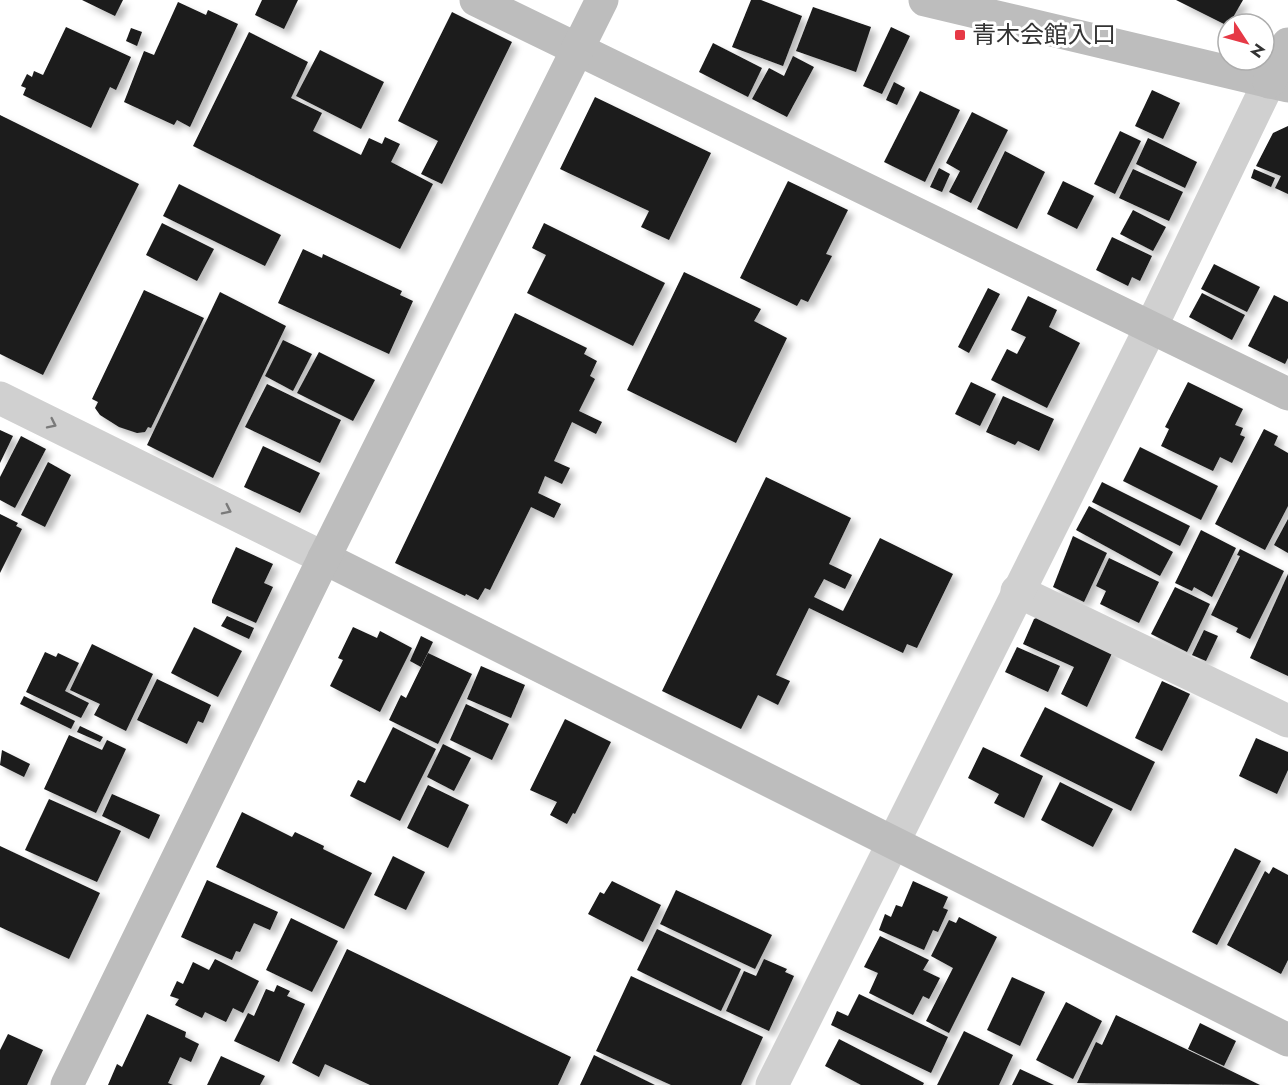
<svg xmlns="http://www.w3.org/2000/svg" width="1288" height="1085" font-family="Jost,'Noto Sans JP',sans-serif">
	<defs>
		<filter id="shadow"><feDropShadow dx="5.5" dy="5.5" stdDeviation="3" flood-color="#0004"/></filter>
	</defs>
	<rect width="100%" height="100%" fill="#fff"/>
	<!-- building -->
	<g fill="#1a1a1a" filter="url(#shadow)">
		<polygon points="82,0 123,0 115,16"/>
		<polygon points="262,0 298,0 284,29 255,15"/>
		<polygon points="751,0 761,0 802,16 783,66 732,47"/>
		<polygon points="1176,0 1243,0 1228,26"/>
		<polygon points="178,2 206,15 208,10 238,24 190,127 177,120 174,125 124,102 144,51 154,55"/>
		<polygon points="813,7 871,27 856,72 796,51"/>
		<polygon points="452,12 512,42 442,184 421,174 438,141 398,121"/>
		<polygon points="66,27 131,57 116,90 110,87 91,128 23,95 26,88 21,86 27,74 32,77 34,71 43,75"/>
		<polygon points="891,27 910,36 882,94 863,86"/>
		<polygon points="131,28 142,32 137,46 126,41"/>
		<polygon points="249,32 308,62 291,98 322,113 313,131 361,155 369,138 382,144 385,137 400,144 391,162 433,184 400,249 193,146"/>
		<polygon points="713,43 762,68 748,97 699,72"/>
		<polygon points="320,50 384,82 361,129 296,96"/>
		<polygon points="793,56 814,67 787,117 752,99 769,68 784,76"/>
		<polygon points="894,82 905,88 897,105 886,100"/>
		<polygon points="1152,90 1180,103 1163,139 1135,126"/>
		<polygon points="920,91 960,110 925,182 884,162"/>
		<polygon points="595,97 711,153 669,240 641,227 649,211 560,169"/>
		<polygon points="972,112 1008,130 971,203 949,192 960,171 946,163"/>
		<polygon points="0,115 139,184 43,375 0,354"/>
		<polygon points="1288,126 1288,194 1275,188 1281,176 1256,166 1273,133"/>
		<polygon points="1120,131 1141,141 1115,194 1094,184"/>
		<polygon points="1148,138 1197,162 1185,188 1136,164"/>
		<polygon points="1005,151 1045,172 1017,229 977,209"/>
		<polygon points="939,168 950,174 942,192 930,187"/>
		<polygon points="1133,169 1183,192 1169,221 1119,198"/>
		<polygon points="1254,169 1275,178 1271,187 1251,178"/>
		<polygon points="788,181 848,210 826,254 832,256 808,302 801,299 797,306 740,278"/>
		<polygon points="1063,181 1094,196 1077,229 1047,214"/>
		<polygon points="179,184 281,235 265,266 163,216"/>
		<polygon points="1133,210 1166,227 1153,251 1120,234"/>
		<polygon points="162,223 214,249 197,281 146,255"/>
		<polygon points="544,223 665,283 633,346 527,293 546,255 532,248"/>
		<polygon points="1112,237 1152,256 1140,281 1132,277 1128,286 1096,270"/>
		<polygon points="303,249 322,258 323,254 402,291 400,295 413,301 389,354 278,303"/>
		<polygon points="1214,264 1260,287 1247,312 1201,289"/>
		<polygon points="684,272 761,309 754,321 787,338 736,443 627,390"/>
		<polygon points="988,288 1000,294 969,353 958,347"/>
		<polygon points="144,290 204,318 151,428 148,427 145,432 137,433 119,427 100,415 95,408 98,402 92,399"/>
		<polygon points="220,292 286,326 213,478 147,445"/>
		<polygon points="1202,293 1245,315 1232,340 1189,317"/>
		<polygon points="1274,295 1288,302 1288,358 1285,364 1248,346"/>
		<polygon points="1028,296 1057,310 1049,327 1080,343 1047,408 991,380 1007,349 1017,354 1026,337 1011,330"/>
		<polygon points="515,313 587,348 584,354 597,361 590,376 595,379 579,411 602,422 596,434 572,422 554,461 570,468 562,484 545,476 538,493 561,504 554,518 531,507 490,590 485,588 478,600 466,594 465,596 395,563"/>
		<polygon points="283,340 312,354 293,391 265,376"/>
		<polygon points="319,352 375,380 353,421 297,393"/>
		<polygon points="971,382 996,394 980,426 955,414"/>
		<polygon points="1188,382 1243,409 1235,425 1243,428 1240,435 1245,437 1232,463 1220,457 1213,471 1161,446 1169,429 1165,427"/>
		<polygon points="267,384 341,420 320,463 245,427"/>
		<polygon points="1003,396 1054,419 1039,451 1018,441 1015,445 986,432"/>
		<polygon points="1264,429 1278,436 1274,445 1288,453 1288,506 1265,550 1215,524"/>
		<polygon points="0,430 13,436 0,463"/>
		<polygon points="21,436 46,449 15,508 0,500 0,477"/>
		<polygon points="263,446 320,473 300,513 244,487"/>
		<polygon points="1140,447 1218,486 1201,520 1123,481"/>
		<polygon points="48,462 71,475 45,527 21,515"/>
		<polygon points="766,477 851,518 829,564 852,575 845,589 824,579 814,597 843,611 880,538 953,574 917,648 907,644 903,653 809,608 776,675 790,681 778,705 758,695 741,729 662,691"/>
		<polygon points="1102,482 1190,526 1180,546 1092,502"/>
		<polygon points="1089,506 1173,552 1160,576 1076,530"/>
		<polygon points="0,514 18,523 16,526 22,529 0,573"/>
		<polygon points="1288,519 1288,553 1274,545"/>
		<polygon points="1201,530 1236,548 1212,597 1194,587 1192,591 1175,583"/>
		<polygon points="1073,536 1107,553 1084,602 1053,587"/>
		<polygon points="236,547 273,564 264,583 273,587 256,623 212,603 212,600"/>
		<polygon points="1240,549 1284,571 1250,639 1236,632 1238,628 1211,615 1240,556 1237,555"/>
		<polygon points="1109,558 1159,582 1139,623 1100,604 1106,591 1096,586"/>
		<polygon points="1288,574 1288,676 1250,658"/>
		<polygon points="1175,587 1210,604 1187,652 1151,634"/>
		<polygon points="227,616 254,628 249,639 221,626"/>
		<polygon points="1039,617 1113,651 1087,707 1061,694 1074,667 1023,644 1034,619"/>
		<polygon points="194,627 242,651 218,697 171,673"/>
		<polygon points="353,627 377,638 380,631 412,648 380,712 330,686 343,660 338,658"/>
		<polygon points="1204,630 1218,636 1206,661 1192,655"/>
		<polygon points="421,636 433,642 421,667 410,661"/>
		<polygon points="92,644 153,674 126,731 94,715 100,704 70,690"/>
		<polygon points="1017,647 1060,666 1048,692 1005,672"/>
		<polygon points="45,652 56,657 58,653 79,663 65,691 89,703 81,718 26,692"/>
		<polygon points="428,653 472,674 438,744 389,720 401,695 406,698"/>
		<polygon points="481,666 525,685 511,718 467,699"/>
		<polygon points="157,679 211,705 203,723 198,721 187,744 137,720"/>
		<polygon points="1162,681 1190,694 1162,751 1135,738"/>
		<polygon points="24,696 75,721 71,729 20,704"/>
		<polygon points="466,704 509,724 492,760 450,740"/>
		<polygon points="1045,707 1155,762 1131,811 1020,756"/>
		<polygon points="565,719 611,742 575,814 573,813 567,824 550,815 557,802 530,790"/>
		<polygon points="80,726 103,737 100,742 77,732"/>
		<polygon points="393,727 436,749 400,821 350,796 358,780 365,783"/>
		<polygon points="69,735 102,750 107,740 126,749 96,813 44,789"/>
		<polygon points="1256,738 1288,752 1288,770 1277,794 1239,776"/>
		<polygon points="443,744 471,758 454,791 427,777"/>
		<polygon points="983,747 1043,776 1024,818 994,803 999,794 968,778"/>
		<polygon points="2,750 30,764 24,777 0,765"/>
		<polygon points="1060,782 1113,809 1093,847 1041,820"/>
		<polygon points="428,785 469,805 448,848 407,828"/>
		<polygon points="112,794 160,815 149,839 102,816"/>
		<polygon points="49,799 121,831 97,882 25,850"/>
		<polygon points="242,812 292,837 295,832 324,846 323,849 372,873 344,929 216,867"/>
		<polygon points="0,846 100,893 69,959 0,927"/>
		<polygon points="1235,848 1261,861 1217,945 1192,932"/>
		<polygon points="393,856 425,872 406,910 374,895"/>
		<polygon points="1273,867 1288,875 1288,960 1281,974 1227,945 1265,871 1269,874"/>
		<polygon points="207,880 278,912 270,930 254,923 240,952 236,951 232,960 181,937"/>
		<polygon points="612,881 661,905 643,942 588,914 600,892 604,894"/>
		<polygon points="913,881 948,897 943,908 948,910 938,932 933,930 924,950 879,930 885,914 891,917 896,905 902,907"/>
		<polygon points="676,890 772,935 755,969 660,924"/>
		<polygon points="959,917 997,937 949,1033 926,1021 953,968 931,956 949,920 956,923"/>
		<polygon points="291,918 338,941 312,992 266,970"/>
		<polygon points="657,929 741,969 721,1011 637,970"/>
		<polygon points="880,936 929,960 923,970 940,978 929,999 923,996 913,1015 869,993 878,973 864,967"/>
		<polygon points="347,949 571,1057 558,1085 370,1085 325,1064 319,1077 292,1063"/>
		<polygon points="215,959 259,981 243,1013 233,1008 226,1022 205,1012 202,1018 175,1005 179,999 170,996 177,981 183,984 193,962 209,970"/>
		<polygon points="764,959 787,969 785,972 794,976 769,1031 726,1011 744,971 756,976"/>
		<polygon points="631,976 763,1037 741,1085 671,1085 596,1051"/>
		<polygon points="1012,977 1045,992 1020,1046 987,1030"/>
		<polygon points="277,985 290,991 287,996 305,1004 279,1062 234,1041 248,1013 254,1016 266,989 274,992"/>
		<polygon points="859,994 948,1037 931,1073 831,1025 837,1011 848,1016"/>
		<polygon points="1066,1002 1102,1021 1073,1079 1036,1060"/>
		<polygon points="147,1014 186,1032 185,1037 199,1044 191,1062 180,1057 168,1083 173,1085 108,1085 117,1064 122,1067"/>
		<polygon points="1116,1015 1260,1085 1077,1083 1096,1042 1102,1045"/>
		<polygon points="1200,1023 1236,1041 1224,1066 1188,1049"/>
		<polygon points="964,1031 1013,1055 999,1085 937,1085"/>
		<polygon points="8,1034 43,1050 27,1085 0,1085 0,1050"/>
		<polygon points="839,1039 924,1083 923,1085 861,1085 825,1066"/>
		<polygon points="594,1055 655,1085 580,1085"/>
		<polygon points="221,1056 265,1076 260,1085 207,1085"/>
		<polygon points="1020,1069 1054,1085 1012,1085"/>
	</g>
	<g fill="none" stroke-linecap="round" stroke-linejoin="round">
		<!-- street -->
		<g stroke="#d0d0d0" stroke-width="33">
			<polyline points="0,398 324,558"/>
			<polyline points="1017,591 1288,721"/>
			<polyline points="772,1085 1151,327 1269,82"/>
		</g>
		<!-- secondary -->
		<g stroke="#bdbdbd" stroke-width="33">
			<polyline points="476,0 1288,394"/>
			<polyline points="925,0 1288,86"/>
			<polyline points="1269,82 1288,44"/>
			<polyline points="324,558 1288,1040"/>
			<polyline points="67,1085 324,558 602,0"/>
		</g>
	</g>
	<!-- one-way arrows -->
	<defs><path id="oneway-chevron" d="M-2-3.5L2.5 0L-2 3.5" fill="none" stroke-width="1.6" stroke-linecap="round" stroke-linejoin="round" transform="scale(1.5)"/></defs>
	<g stroke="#7a7a7a">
		<use href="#oneway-chevron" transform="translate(52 424) rotate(26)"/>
		<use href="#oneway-chevron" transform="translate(227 510) rotate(26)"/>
	</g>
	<!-- markers -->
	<rect fill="#e63946" stroke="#fff" stroke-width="2" x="954" y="29" width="12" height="12" rx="3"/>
	<g text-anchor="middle" stroke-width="6" stroke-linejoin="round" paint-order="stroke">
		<!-- poi labels -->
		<g font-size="24" fill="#333" stroke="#fff" text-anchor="start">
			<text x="972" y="43">青木会館入口</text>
		</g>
	</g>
	<!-- north arrow -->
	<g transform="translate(1246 42) rotate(126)"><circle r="28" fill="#ffffff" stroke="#adadad" stroke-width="1.5"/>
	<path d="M0-4.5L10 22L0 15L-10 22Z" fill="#e63946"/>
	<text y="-9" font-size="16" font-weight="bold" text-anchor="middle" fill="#333333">N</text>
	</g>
</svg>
